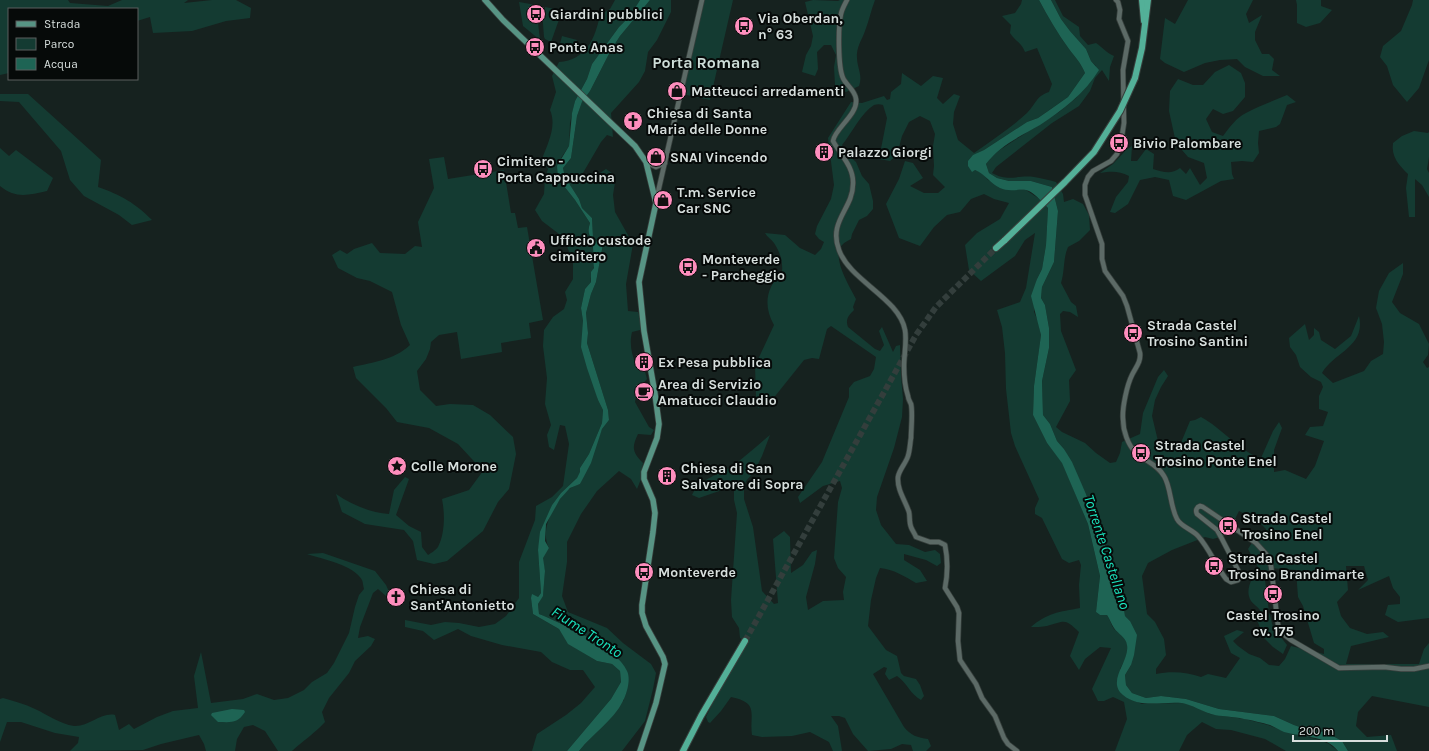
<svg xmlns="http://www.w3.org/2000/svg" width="1429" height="751" font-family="Karla,sans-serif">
	<rect width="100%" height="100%" fill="#16221f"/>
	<!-- green -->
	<g fill="#143b32" fill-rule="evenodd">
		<polygon points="0,0 68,0 70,3 108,6 122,0 188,0 184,3 212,0 236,0 251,8 250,18 226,21 192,31 153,33 150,17 137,21 137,9 9,9 9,73 0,75"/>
		<path d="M615 0H640L630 16 619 27 592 64 587 79 575 101 570 123 569 146 561 158 559 178 560 181 575 200 590 223C587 232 589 233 591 241 594 248 594 260 594 267 593 273 590 276 591 282L585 289 581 308 583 321V333L598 400 603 410 602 423 589 454 580 468 581 472 577 478 561 493 552 505 538 550 541 593 538 597 531 598 533 614 559 629 569 644 597 661 612 664 620 671 621 682 611 699 567 751H532L537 734 566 715 581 703 595 687 583 670H570L552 662 541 652 502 645 471 636 458 629 434 640 423 631 405 627V620L431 625 445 622 459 623 479 627 495 624 506 616 519 598V562L535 520 536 506 552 497 563 486 569 444 565 426 560 425 554 450 549 447 547 435 551 425 545 404 547 378 543 346 544 330 553 317 564 309 567 300 565 292 573 279V261L563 237 542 221 535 210 544 194 545 178 548 169 542 159C548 143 557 126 550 110L556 92 552 76 559 62C586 60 595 39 600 15L610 9Z"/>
		<path d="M650 0H671V12L657 40 648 52 645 71 639 82 611 113 613 137 607 135 601 142 580 178 589 180 606 169 616 176 613 195 615 212 633 244 626 284 628 311 638 312 644 329 632 332C629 345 632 354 636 366L644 368 647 379 637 390 635 402 649 427 654 430 651 435 638 434C631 448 633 453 643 463L641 479 637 489 631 479 619 471 597 491 581 514 567 542V562L562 596 568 612 607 628 623 643 651 664 656 673 653 689 645 721 622 751H579L624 700 622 663C599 640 568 626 539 614L538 604 543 595 545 571 542 558 549 548C539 529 555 502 569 489 572 487 576 485 580 484L602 429 609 420 608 410 587 343 588 333 586 313 591 294 596 282 603 244 602 242 596 241 593 237 592 218 582 208 579 199 565 177 563 168 571 158 577 116 582 102 590 91 611 50 620 36Z"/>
		<polygon points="704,0 733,0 710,100 682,94"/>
		<path d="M813 0 838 1 840 0H875C871 10 869 21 865 31 862 40 856 47 857 58 857 67 863 76 859 86L846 92 839 91 835 85 834 67 836 55 831 45H824L817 52 818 69 815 76 802 72 806 55 811 46 813 36 805 2Z"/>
		<path d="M1022 0H1039C1048 17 1058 34 1069 49 1075 57 1081 63 1085 73L1068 97 1038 118 1027 122 984 150 978 153 975 170 982 173 988 180 1018 190H1026L1041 200 1048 208 1046 245 1042 269 1037 279 1034 312 1038 321 1041 335 1034 386 1033 415 1047 443 1062 462 1088 524 1100 576 1096 612 1100 615H1107C1110 619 1111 625 1114 629 1117 632 1121 634 1124 637 1132 648 1125 660 1120 669L1130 699 1142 704 1182 703 1192 705 1210 714 1245 719 1268 725 1284 731 1320 740 1329 744 1338 751H1286L1265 739 1231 730 1216 729 1202 722 1187 735 1179 751H1115L1127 719 1124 702 1113 697 1104 701H1098L1092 689 1111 648 1100 647 1085 659 1079 670 1070 656 1079 632C1064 618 1066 621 1047 626 1042 627 1036 627 1031 627 1047 613 1059 612 1080 608L1079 585 1081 565 1079 560 1069 563 1062 559 1042 518 1035 514V508L1039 499 1015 446 1011 433 1006 389 1005 353 1002 327 997 310 1020 302 1026 288 1035 233 1025 240 1015 256 981 281 969 270 965 245 977 233 1000 219 1009 203 994 199 984 194 971 199 960 212 947 215 934 227 920 246 899 238 886 204 899 179 905 161 913 163 923 178 910 186 924 193H938L945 187 933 175 934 166 933 146 935 134 930 121 920 116 909 122 902 136 897 155 890 161 879 159 887 118 883 105C880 104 877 104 874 105 861 113 852 133 842 145L848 155 856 162 862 176 869 184 873 201V209L867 216 859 220 852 234 851 239C849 240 845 242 843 244 830 256 850 287 856 299L853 307 854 310C849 315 845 319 848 327L875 349 880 351 884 345 879 331 882 327 893 352 896 346 900 345 901 376 903 399 902 417 894 448 877 497 876 510 881 525 896 544 909 545 925 552 935 550 940 554 941 563 937 566 926 560 904 554V560L920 570 927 581 916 583C906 577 893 569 880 568L876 578 871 600 868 626 886 650 897 656 901 673 904 676 916 679 920 685 924 696 921 700C910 694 908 684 897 676L889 680 885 674 887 668 884 667 873 674 904 727C910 735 918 738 928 739L931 746 926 751H913L911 745 902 744 891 749 868 751 853 734 845 718 839 716H831L838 726 842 751H833L829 742 810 732 792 736 762 737 752 735C749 714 760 703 731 697L721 711 710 723 708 722 706 717 719 690 747 642 740 638 739 628 732 617 731 600 737 513 734 500V489L728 488 699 498 692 495C700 478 719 475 734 465 746 456 758 445 770 435L762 456 754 472 746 481 744 487V499L753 527 762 591 774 604 778 603 773 539 784 531 790 537 791 573 803 565 812 552 817 550 815 564 806 597 808 610 823 601 844 600 843 592 846 577 838 568 834 558 838 502 842 488 840 481 823 486 800 503 798 497 822 462 849 397V388L854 382 870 376 874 369 876 357 831 326 827 329 819 359 812 358 804 360 772 400 758 408 756 396 755 366 774 325C763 305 766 288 782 272 783 261 780 252 774 243 771 239 767 237 765 233L785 235 800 248 815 255 821 249 824 242 819 239 815 234 817 226 831 199 834 185 828 138 851 102 862 103 884 96 887 100 890 99 891 92 901 84 902 73 921 86 933 76 943 78 937 98 943 104 954 94 960 96 954 112 953 124 958 140 974 153C992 140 1011 128 1027 113 1036 104 1036 96 1049 92L1052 84 1037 48 1025 52C1021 42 1016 42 1010 33L1011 25 1002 16 1015 13 1021 4Z"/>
		<path d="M1051 0H1055L1063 16 1079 27 1080 36 1088 45 1096 43C1103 48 1107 53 1114 56L1110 67 1109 81 1102 70 1095 78 1090 91 1079 106 1052 123 996 167 992 173C1008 182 1017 175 1034 177 1041 178 1049 180 1056 182L1063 194 1064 202 1073 199 1083 204 1089 215 1090 230 1079 241 1068 247C1063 258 1065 270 1061 283L1071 302 1076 306 1078 317 1070 312 1063 311 1060 314 1061 331 1076 370 1069 380 1070 401 1056 427 1062 432 1085 443 1096 453 1110 463 1116 462 1120 453 1122 442 1140 434 1143 413 1158 377 1164 370 1168 376 1161 387 1155 400 1152 416 1158 441 1161 446 1167 448 1180 445 1190 421 1195 420 1201 417C1222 428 1240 452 1261 458L1273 431 1279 422 1282 428 1274 450V472L1285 470 1306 479 1315 466 1324 441 1305 435 1310 427 1323 426 1328 412 1319 409V396L1323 387 1321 382 1311 377 1300 367 1296 355 1290 347 1289 338 1305 324 1309 340 1314 335V328L1319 332 1321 340 1335 349 1351 336 1359 316C1366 347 1334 352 1322 373L1333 383 1364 371 1371 361 1383 354 1384 342 1382 324 1376 308 1379 291 1389 273 1403 263V274L1392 302 1400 313 1419 324 1429 344 1428 355 1423 362 1427 368 1429 367V618L1398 622 1385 615 1388 605 1400 604V597L1393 588 1389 576 1358 590 1368 580 1364 566H1346L1348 590 1337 602 1341 616 1350 628 1367 634 1383 632 1389 637 1351 646 1346 664H1419L1424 649 1429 643V707L1372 696 1358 712 1356 726 1367 737 1391 735 1397 751H1348L1342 741 1324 731 1320 732H1314L1294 725 1274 716 1219 709 1186 699 1161 696 1146 698 1132 693 1126 685 1125 675 1131 665 1130 621 1125 616 1120 583 1115 566 1098 530 1086 494 1064 449 1057 441 1050 424 1043 415 1042 381 1049 348V328L1045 305 1041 298 1042 287 1054 262 1058 211 1052 187 1031 181H1009L997 178 989 173 986 164 992 155 1018 138 1059 112 1076 98 1096 66 1091 61 1086 49 1070 31 1061 19ZM1239 511 1257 520 1266 529V537L1255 538 1248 549 1258 567C1253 577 1244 590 1251 601 1253 604 1258 607 1260 610L1257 620 1264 638 1273 647 1283 654 1287 645 1273 627 1269 612 1265 580 1269 568 1296 570 1298 597 1303 606 1314 643 1324 649V654L1291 646 1285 659 1279 666 1269 665 1260 658 1249 654 1238 646 1233 641 1244 632 1237 630 1224 636 1231 653 1240 658 1226 678 1208 674 1201 677C1187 672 1171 671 1156 674V669L1166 655 1164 639 1155 622 1147 614 1142 576 1148 563 1172 550 1205 537 1213 539 1227 535Z"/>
		<polygon points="1188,0 1253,0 1246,14 1249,23 1262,15 1255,32 1255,40 1262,54 1269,54 1274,59 1272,70 1280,76 1263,76 1245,67 1237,59 1220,60 1205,63 1184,72 1165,63 1160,59 1165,18 1175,24"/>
		<polygon points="1296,0 1321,0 1321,6 1332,10 1320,23 1306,27 1297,23 1297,5"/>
		<polygon points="1413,0 1429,0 1429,60 1419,88 1407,102 1393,85 1387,66 1380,57 1383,46 1401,31 1412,5"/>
		<polygon points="519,2 536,5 540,40 523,26"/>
		<polygon points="545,7 560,10 559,13 561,14 551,42 545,39 544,37 542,10 545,10"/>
		<polygon points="562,36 577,40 574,49 560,44"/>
		<path d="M1229 65 1241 73 1245 83V97L1233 111 1223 114 1213 109 1206 119 1212 132 1223 136C1229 128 1236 118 1246 113 1259 106 1273 101 1287 95L1296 102 1287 105 1280 124 1276 127 1259 131 1258 143 1259 153 1253 162 1242 161 1231 162 1232 174 1234 179 1221 181 1186 200 1173 196 1169 180 1155 177 1140 180 1128 204 1115 213 1110 212 1116 197 1128 182 1129 176C1119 171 1112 171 1100 173L1113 164 1126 150 1132 146 1131 161H1137L1146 149 1154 154 1153 169C1163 172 1171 175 1180 168L1186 174 1190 168 1200 185 1207 178 1204 163 1188 157 1176 143 1169 111 1170 91 1178 79 1193 85H1203L1215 72Z"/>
		<path d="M0 94H28L101 160 98 187C121 195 135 203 152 220L132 225 119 215 84 196 70 180 61 151 19 102 0 101Z"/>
		<path d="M1414 131 1428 133 1429 132V157L1427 169 1429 173V197L1422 185 1415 179V217H1409L1406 188 1408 174C1399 165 1391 157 1393 143L1402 136Z"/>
		<path d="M0 148 9 156 16 150 53 178 47 191C28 195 16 199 0 186Z"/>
		<path d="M444 157 448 179 504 170 511 213H515L518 228 527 227 543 320 529 323 531 338 501 343 502 352 461 359 457 332 439 335 431 342 430 349 426 359 417 371 420 390 436 406 450 404 473 405 490 415 513 437 516 454 509 489 498 502 483 531 447 561 434 564 417 560 413 541 404 530 365 524 342 512 336 494C351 504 370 513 389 514L394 490 405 477 409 479 396 515 409 526 421 532 422 547 428 555C431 553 436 550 438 547 445 533 445 514 442 499L469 490 483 471 458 444 429 428 397 422 386 408 356 378 353 367C374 362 394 360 410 345L401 325 392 292 370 281 357 278 338 268 332 255 340 250 347 254 354 249 372 243 380 253 405 254 415 246 422 247 418 222 434 188 429 159Z"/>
		<path d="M323 553 375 571 386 585 394 603 378 589 373 593 360 627 358 638 368 636 375 639 371 646 355 661 349 673 329 698 322 712 325 722C315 733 303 741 292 751H278L265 731 253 725 244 727 237 739 235 751H206L204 744 199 735 161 744 143 750 70 751 78 743 79 737 55 733 21 722H7L0 742V699L3 698C13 701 25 704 35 709 48 715 60 724 74 726 89 727 101 712 115 715L119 730 129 724 134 729 157 717 173 711 198 708 194 676 201 652 211 703 243 699 257 694 274 700 288 698 304 690 312 682 327 673 334 663 349 633 355 607 359 595 364 589C363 586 363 582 362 580 354 565 322 559 307 554Z"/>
	</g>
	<!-- water -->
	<g fill="#1e6454">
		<path d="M640 0H650L620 36 611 50 590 91 582 102 577 116 571 158 563 168 565 177 579 199 582 208 592 218 593 237 596 241 602 242 603 244 596 282 591 294 586 313 588 333 587 343 608 410 609 420 602 429 591 463 580 484 570 488 560 499 546 524 545 541 549 548 543 558 545 571 543 596 538 604 539 614C561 623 618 648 627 671 631 679 627 693 623 701 613 721 593 733 579 751H567L611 699 621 682 620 671 612 664 597 661 568 644 559 629 533 614 531 598 532 594 538 597 541 593 538 550 540 532 552 505 561 493 577 478 580 472V468L589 454 602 423 603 410 598 400 587 368 581 347 583 321 581 308 585 289 591 282V272L594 268C593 260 594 249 592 242 589 233 587 233 590 223L575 200 560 181 558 176 557 166 569 146 572 113 575 101 587 79 592 64 619 27 630 16Z"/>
		<path d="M1039 0H1051L1061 19 1070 31 1086 49 1091 61 1099 70C1085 93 1063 110 1040 125 1021 136 999 146 986 164L989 173 997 178 1009 181H1031L1052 187 1058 211 1054 262 1042 287 1041 298 1045 305 1049 328V348L1042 381 1043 415 1050 424 1057 441 1064 449 1072 462 1086 494 1098 530 1115 566 1120 583 1125 616 1130 621 1137 635 1134 655 1131 665 1125 675 1126 685 1132 693 1146 698 1161 696 1186 699 1219 709 1274 716 1294 725 1314 732H1320L1324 731 1342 741 1348 751H1338C1326 735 1301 737 1284 732 1279 730 1275 727 1270 725 1263 723 1251 720 1244 719 1233 716 1221 717 1211 714 1201 711 1193 705 1182 703 1162 701 1140 709 1123 695 1106 681 1130 661 1127 645 1126 637 1118 634 1114 628 1111 624 1110 619 1107 615H1100L1096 612 1100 576 1088 524 1062 463 1047 443 1033 415 1034 386 1041 335 1031 296 1037 279 1042 269 1046 245 1048 208C1042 202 1034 192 1026 190 1018 189 1008 192 1000 188 990 183 985 174 975 170L972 172 968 166V161L973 155 984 150 1027 122 1038 118 1051 109 1068 97 1085 73C1081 63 1075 57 1069 49 1058 34 1048 17 1039 0Z"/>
		<path d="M232 709 244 710 245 712C237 724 231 722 218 722L211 715 212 713Z"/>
	</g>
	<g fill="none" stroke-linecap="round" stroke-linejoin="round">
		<!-- highway-tunnel -->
		<polyline stroke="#333e3c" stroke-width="6" stroke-dasharray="6 3" stroke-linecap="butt" points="745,641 916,335 936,307 996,248"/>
		<!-- minor casing -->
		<g stroke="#363f3c" stroke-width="6">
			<g id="minor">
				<path d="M847 0C845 4 842 9 841 14 838 26 838 67 843 78 846 85 855 90 856 99 858 115 835 128 833 141 840 154 854 167 853 184 853 209 828 221 839 250 850 281 899 298 905 330 907 341 904 355 904 366 904 375 905 387 908 396 908 399 910 402 911 404 913 413 911 429 911 438 910 443 910 450 908 456 906 463 899 470 898 477 897 490 905 500 909 512 910 516 909 522 911 527 912 530 915 534 916 537L930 542H939L945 545C948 560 948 573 945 588L957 607 959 613 958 641 960 660 976 684 982 698 995 716 1004 738 1008 744 1017 751"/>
				<path d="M1116 0 1118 2 1120 10 1119 19 1128 41 1123 70 1124 123 1121 142 1117 154 1111 161 1093 171 1088 177 1085 185V195L1102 244V259L1105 271 1123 296 1127 306 1140 353C1141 362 1136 367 1132 375 1127 385 1122 408 1123 419 1123 431 1128 445 1136 453 1145 461 1157 464 1164 476 1171 487 1170 506 1177 519 1181 527 1192 529 1198 536 1209 548 1216 566 1226 579L1231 582 1238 580 1239 578V572L1222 539 1217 530 1197 514C1195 510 1197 507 1200 506L1203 507 1256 543 1266 554 1271 566 1278 625 1282 633 1291 640 1339 668 1384 667 1401 669H1414L1429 666"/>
				<polyline points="646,162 656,167 665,163"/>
				<polyline points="656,201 702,0"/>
			</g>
		</g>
		<!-- major casing -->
		<g stroke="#363f3c" stroke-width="7">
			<polyline id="major" points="485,0 503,20 635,146 646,162 656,203 639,282 644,331 655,394 659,424 657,438 644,472 644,479 653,500 655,513 653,532 642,605 642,613 646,626 663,657 665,664 656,703 640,751"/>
		</g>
		<!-- highway casing -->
		<g stroke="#363f3c" stroke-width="8">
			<g id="highway">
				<polyline points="1142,0 1144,21"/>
				<polyline points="1135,78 1142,48 1148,0"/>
				<polyline points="996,248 1005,240"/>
				<polyline points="683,751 701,716 745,641"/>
			</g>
		</g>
		<!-- minor -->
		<use href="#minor" stroke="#5c6a66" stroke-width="4.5"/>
		<!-- major -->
		<use href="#major" stroke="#579484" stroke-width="5.5"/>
		<!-- highway -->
		<use href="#highway" stroke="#53b098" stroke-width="6"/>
		<!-- highway-bridge casing -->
		<g stroke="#363f3c" stroke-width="8" stroke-linecap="butt">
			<polyline id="highway-bridge" points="1005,240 1065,182 1094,152 1120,111 1135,78"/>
		</g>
		<!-- highway-bridge -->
		<use href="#highway-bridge" stroke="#53b098" stroke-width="6"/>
	</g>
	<!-- icons -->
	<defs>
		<g id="bus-disc" transform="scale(1)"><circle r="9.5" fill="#fe8ebd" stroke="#060a09"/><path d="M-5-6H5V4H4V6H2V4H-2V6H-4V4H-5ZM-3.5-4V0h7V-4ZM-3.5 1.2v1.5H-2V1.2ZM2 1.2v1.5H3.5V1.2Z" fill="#111"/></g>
		<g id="shop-disc" transform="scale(1)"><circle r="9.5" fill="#fe8ebd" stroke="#060a09"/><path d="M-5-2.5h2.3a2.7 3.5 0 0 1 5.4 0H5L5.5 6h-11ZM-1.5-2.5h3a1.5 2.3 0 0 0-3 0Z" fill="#111"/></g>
		<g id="church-disc" transform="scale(1)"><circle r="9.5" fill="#fe8ebd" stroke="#060a09"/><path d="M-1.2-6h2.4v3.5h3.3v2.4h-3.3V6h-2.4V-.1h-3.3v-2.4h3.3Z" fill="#111"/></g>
		<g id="building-disc" transform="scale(1)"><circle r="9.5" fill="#fe8ebd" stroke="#060a09"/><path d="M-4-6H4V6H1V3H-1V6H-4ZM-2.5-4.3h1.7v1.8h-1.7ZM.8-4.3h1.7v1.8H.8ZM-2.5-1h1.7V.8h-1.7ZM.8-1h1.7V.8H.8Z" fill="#111"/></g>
		<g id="civic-disc" transform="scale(1)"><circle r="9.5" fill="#fe8ebd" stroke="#060a09"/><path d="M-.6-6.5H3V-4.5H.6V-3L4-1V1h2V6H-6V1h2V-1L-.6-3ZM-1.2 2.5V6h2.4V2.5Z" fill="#111"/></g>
		<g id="cafe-disc" transform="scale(1)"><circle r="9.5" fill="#fe8ebd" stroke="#060a09"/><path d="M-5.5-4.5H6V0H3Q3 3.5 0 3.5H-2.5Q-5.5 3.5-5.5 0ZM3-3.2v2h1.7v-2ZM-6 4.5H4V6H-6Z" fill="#111"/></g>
		<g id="sight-disc" transform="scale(1)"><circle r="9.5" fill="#fe8ebd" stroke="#060a09"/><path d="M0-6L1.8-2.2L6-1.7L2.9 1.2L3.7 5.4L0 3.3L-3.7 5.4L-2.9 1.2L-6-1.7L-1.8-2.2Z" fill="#111"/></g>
	</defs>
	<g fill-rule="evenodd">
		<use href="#bus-disc" x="536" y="14"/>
		<use href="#bus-disc" x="744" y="26"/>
		<use href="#bus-disc" x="535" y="47"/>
		<use href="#shop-disc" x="677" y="91"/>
		<use href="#church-disc" x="633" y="121"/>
		<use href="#bus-disc" x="1119" y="143"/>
		<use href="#building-disc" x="824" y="152"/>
		<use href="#shop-disc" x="656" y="157"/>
		<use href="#bus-disc" x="483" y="169"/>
		<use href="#shop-disc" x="663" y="200"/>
		<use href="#civic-disc" x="536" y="248"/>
		<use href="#bus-disc" x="688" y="267"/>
		<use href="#bus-disc" x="1133" y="333"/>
		<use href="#building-disc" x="644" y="362"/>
		<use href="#cafe-disc" x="644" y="392"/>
		<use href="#bus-disc" x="1141" y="453"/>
		<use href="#sight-disc" x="397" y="466"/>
		<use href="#building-disc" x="667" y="476"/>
		<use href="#bus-disc" x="1228" y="526"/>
		<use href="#bus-disc" x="1214" y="566"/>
		<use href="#bus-disc" x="644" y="572"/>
		<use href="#bus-disc" x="1273" y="594"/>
		<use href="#church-disc" x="396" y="597"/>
	</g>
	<g text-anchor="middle" stroke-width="4" stroke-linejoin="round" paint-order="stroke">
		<!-- poi labels -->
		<g font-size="14" font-weight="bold" fill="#d7dfdd" stroke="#060a09" text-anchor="start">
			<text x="550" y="19">Giardini pubblici</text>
			<text x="758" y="23">Via Oberdan,<tspan x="758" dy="16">n° 63</tspan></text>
			<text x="549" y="52">Ponte Anas</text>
			<text x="691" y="96">Matteucci arredamenti</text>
			<text x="647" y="118">Chiesa di Santa<tspan x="647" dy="16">Maria delle Donne</tspan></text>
			<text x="1133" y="148">Bivio Palombare</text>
			<text x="838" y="157">Palazzo Giorgi</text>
			<text x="670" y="162">SNAI Vincendo</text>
			<text x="497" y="166">Cimitero -<tspan x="497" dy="16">Porta Cappuccina</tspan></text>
			<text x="677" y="197">T.m. Service<tspan x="677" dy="16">Car SNC</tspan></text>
			<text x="550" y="245">Ufficio custode<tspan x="550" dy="16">cimitero</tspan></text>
			<text x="702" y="264">Monteverde<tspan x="702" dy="16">- Parcheggio</tspan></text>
			<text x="1147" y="330">Strada Castel<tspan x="1147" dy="16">Trosino Santini</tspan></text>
			<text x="658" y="367">Ex Pesa pubblica</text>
			<text x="658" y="389">Area di Servizio<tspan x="658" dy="16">Amatucci Claudio</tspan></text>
			<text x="1155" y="450">Strada Castel<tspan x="1155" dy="16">Trosino Ponte Enel</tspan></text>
			<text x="411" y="471">Colle Morone</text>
			<text x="681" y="473">Chiesa di San<tspan x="681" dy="16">Salvatore di Sopra</tspan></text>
			<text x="1242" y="523">Strada Castel<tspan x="1242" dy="16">Trosino Enel</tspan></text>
			<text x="1228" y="563">Strada Castel<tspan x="1228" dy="16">Trosino Brandimarte</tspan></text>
			<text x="658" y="577">Monteverde</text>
			<text x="410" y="594">Chiesa di<tspan x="410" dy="16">Sant'Antonietto</tspan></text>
			<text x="1273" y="620" text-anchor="middle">Castel Trosino<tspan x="1273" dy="16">cv. 175</tspan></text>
		</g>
		<!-- water labels -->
		<g font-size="15" font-style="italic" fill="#1ae4be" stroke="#060a09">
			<text transform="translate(1107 552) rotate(72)" y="5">Torrente Castellano</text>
			<text transform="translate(587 632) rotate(33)" y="5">Fiume Tronto</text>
		</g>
		<!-- quarter labels -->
		<g font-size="16" font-weight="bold" fill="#cdddd8" stroke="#060a09">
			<text x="706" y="68">Porta Romana</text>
		</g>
	</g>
	<!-- legend -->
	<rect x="8" y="8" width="130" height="72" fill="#060a09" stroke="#5a5f5e"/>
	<rect x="16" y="21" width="20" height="6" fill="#579484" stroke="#5a5f5e"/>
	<text x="44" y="28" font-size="12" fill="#d7dfdd">Strada</text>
	<rect x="16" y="38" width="20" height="12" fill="#143b32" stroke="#5a5f5e"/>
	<text x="44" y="48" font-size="12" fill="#d7dfdd">Parco</text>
	<rect x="16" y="58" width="20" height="12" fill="#1e6454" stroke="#5a5f5e"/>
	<text x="44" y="68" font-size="12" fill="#d7dfdd">Acqua</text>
	<!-- scale -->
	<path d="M1293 735v6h94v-6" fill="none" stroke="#d7dfdd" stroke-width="2"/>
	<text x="1299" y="735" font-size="12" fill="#d7dfdd" stroke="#060a09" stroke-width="3" paint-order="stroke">200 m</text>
</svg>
